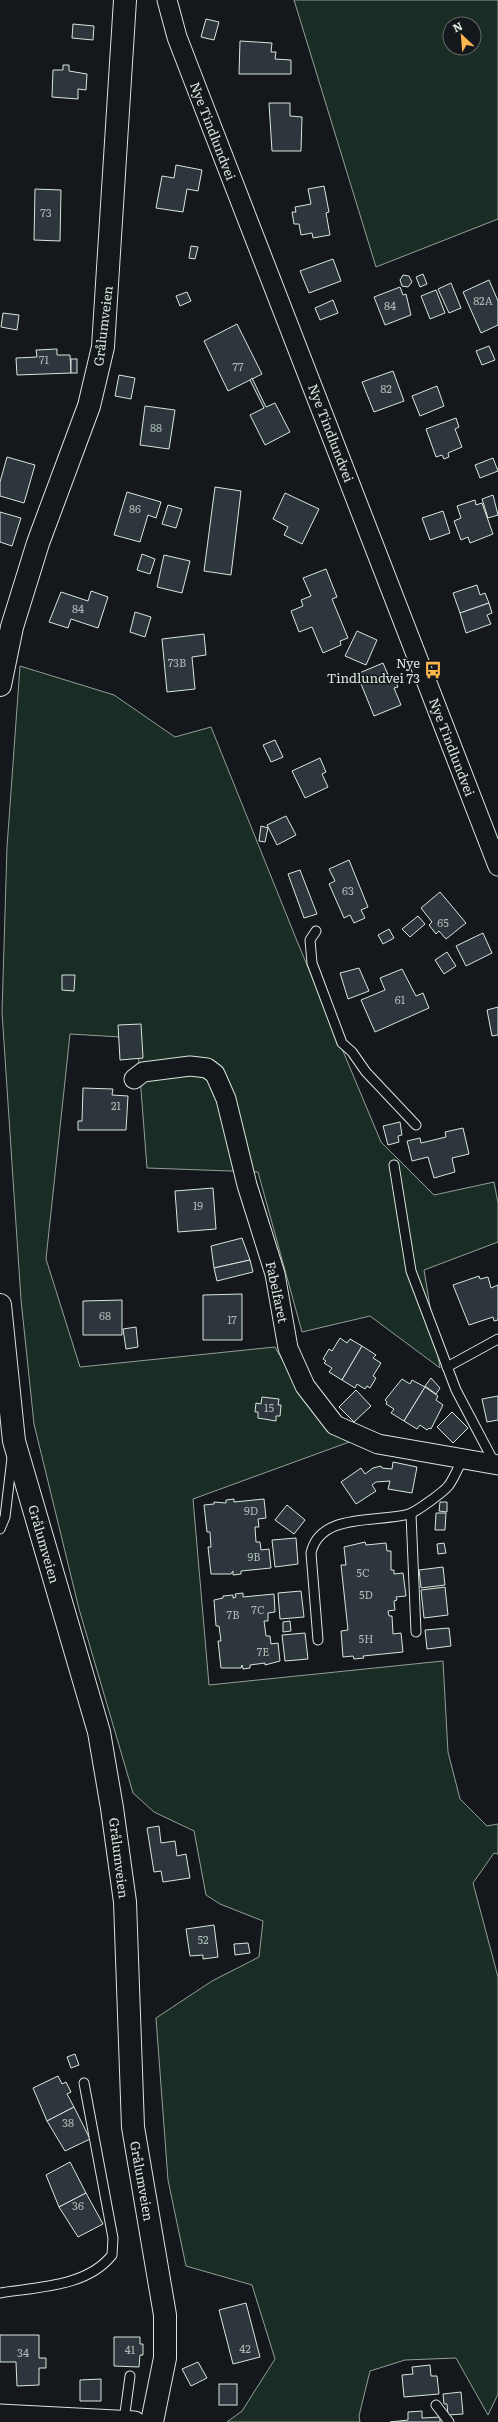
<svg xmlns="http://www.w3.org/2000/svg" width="498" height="2422" font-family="Literata,serif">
	<rect width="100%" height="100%" fill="#14181c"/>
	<!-- green -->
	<g fill="#1a2d24" stroke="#939e99" fill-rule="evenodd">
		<path d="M294 0H498V219L376 267ZM450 24H474V48H450Z"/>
		<polygon points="20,666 114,695 175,737 211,727 297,941 381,1142 434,1195 494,1182 498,1203 498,1242 424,1270 440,1368 370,1316 302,1332 258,1172 147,1168 137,1038 70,1034 46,1259 80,1367 275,1347 307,1403 352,1441 193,1499 209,1685 443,1661 448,1752 460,1799 487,1826 498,1824 498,1854 494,1853 473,1883 498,1977 498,2394 488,2415 456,2358 405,2360 370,2371 359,2416 360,2422 227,2422 242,2411 275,2359 252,2285 186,2266 168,2180 156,2018 212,1981 259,1957 263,1921 220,1904 206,1895 194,1831 154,1812 133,1793 79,1609 34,1424 21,1300 2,1012 7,847"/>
	</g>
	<!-- building -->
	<g fill="#2c363c" stroke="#d8e6dc">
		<polygon points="206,19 219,22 214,40 201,37"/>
		<polygon points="73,24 94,26 93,40 72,38"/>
		<polygon points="240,41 272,43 271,52 276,52 275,59 291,60 291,74 239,74"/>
		<polygon points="63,65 69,65 69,71 87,74 86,90 78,89 78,99 52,97 53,70 63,70"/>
		<polygon points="269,103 290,103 290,116 302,117 301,151 272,151"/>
		<polygon points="176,165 202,170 198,191 187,189 183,212 156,208 162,176 174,178"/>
		<polygon points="324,186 329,212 326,213 330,235 313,238 312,233 301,235 299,224 294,224 292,212 296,212 295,207 311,204 308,189"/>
		<polygon points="35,189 61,190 60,241 34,240"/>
		<polygon points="191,246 198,247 195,259 189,258"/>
		<polygon points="333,259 341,281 309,293 300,271"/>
		<polygon points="423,274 427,284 420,287 416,277"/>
		<polygon points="403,275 409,276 412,282 408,287 402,286 400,280"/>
		<polygon points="489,280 498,301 498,325 481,333 463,292"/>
		<polygon points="451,283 461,308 449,313 438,289"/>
		<polygon points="400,287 403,295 406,294 411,315 385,325 374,297"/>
		<polygon points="436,290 445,313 430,319 421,296"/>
		<polygon points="187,292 191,301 180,306 176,296"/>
		<polygon points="333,300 338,313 320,320 315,308"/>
		<polygon points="3,313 19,315 17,330 1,327"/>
		<polygon points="237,324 262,374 228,391 204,341"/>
		<polygon points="489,346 495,360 482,365 476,351"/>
		<polygon points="57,349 57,355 70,355 71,373 17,375 16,358 37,357 36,350"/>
		<rect x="71" y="359" width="6" height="14"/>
		<polygon points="393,371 404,401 374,412 362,382"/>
		<polygon points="119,375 135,378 131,399 115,396"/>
		<polygon points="252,378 266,407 275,403 290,432 265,445 250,415 264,408 250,380"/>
		<polygon points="437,386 444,406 420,416 412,396"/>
		<polygon points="145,406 175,410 169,449 140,445"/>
		<polygon points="456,418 459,427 455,429 462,447 448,453 449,457 444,459 442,455 436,457 426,429"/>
		<polygon points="7,457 35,465 24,503 0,496 0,482"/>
		<polygon points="493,458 498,471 480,478 475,465"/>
		<polygon points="215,487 241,491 231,575 204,571"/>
		<polygon points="127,492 161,502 156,518 148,515 140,542 114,535"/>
		<polygon points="285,493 319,509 302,544 284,535 288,527 273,519"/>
		<polygon points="493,495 498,515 488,518 482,499"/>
		<polygon points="475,500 476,505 482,503 493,534 470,543 468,537 461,540 454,521 461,518 457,506"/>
		<polygon points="168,505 182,509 176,528 162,524"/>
		<polygon points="443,511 450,533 430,540 422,518"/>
		<polygon points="0,512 21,518 12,546 0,542"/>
		<polygon points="142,554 155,559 150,574 137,570"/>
		<polygon points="164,555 190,561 182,593 157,587"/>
		<polygon points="326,569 337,597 332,599 348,638 340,641 341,645 323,653 312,627 299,632 291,611 303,606 301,600 311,596 303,578"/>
		<polygon points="477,585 480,595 485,593 489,603 460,613 453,593"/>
		<polygon points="91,591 108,597 98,628 71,619 68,628 49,622 61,592 88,601"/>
		<polygon points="489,603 492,613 487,615 491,624 466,633 460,613"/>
		<polygon points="135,612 151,617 145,637 130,632"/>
		<polygon points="357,631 377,640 366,665 345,656"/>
		<polygon points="204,634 206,655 192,657 195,689 167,692 162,639"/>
		<polygon points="383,663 389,677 393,675 398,687 394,688 401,705 374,716 357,674"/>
		<polygon points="275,740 283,757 271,762 263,745"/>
		<polygon points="320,758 326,772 322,774 328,787 305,798 292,771"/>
		<polygon points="286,816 296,835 277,845 267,825"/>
		<polygon points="261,826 268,828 265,842 259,841"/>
		<polygon points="349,860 368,907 361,910 365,918 354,923 350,915 344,918 329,884 335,881 329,869"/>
		<polygon points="300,870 317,914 304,918 288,874"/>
		<polygon points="440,892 466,923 446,939 439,931 436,934 429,925 432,922 421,908"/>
		<polygon points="418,916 425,924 410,937 402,929"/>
		<polygon points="389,929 394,938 383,944 378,935"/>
		<polygon points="483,933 492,953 466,966 456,946"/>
		<polygon points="447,952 456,966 444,974 435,960"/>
		<polygon points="359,968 369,991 348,999 340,973"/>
		<polygon points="402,969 416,996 423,993 429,1008 375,1032 361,1000 385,990 380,978"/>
		<polygon points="62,975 75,975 74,991 62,990"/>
		<polygon points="498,1007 498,1035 492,1036 487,1010"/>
		<polygon points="141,1024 143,1058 120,1060 118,1025"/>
		<polygon points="83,1088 113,1089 112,1095 128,1096 126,1130 78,1130 78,1121 82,1121"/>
		<polygon points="400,1122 402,1135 398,1136 399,1142 388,1145 383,1126"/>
		<polygon points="463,1128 469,1154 452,1158 455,1172 434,1178 428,1157 412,1161 407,1141 420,1138 421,1143 446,1137 445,1132"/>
		<polygon points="213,1188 216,1229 178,1232 175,1191"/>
		<polygon points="242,1238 250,1260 214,1268 211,1246"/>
		<polygon points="250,1260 253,1272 217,1281 214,1268"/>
		<polygon points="479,1276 480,1279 488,1277 491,1288 498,1285 498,1320 494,1321 493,1317 469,1325 453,1285"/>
		<polygon points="242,1294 242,1340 203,1340 203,1295"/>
		<polygon points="122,1300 122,1335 83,1335 83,1301"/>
		<polygon points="136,1327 138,1347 126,1349 123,1329"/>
		<polygon points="340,1338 347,1343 350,1339 362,1346 342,1380 329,1372 332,1368 324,1363 326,1361 323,1359 329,1349 332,1351"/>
		<polygon points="362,1346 376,1355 373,1358 381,1363 373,1376 376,1378 370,1388 367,1386 365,1389 357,1384 355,1388 342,1380"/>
		<polygon points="431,1378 440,1388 436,1394 425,1386"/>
		<polygon points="402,1379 410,1384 412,1380 425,1387 404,1421 391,1413 394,1409 386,1404 387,1402 385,1400"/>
		<polygon points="425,1387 438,1396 436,1400 443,1405 431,1429 429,1428 427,1430 420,1425 417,1429 404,1421"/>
		<polygon points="356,1390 371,1406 354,1422 339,1407"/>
		<polygon points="498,1396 498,1420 487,1422 482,1399"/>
		<polygon points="262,1397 279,1399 278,1405 281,1405 280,1416 276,1416 276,1421 258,1418 258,1412 255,1412 256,1403 261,1404"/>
		<polygon points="452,1412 468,1428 453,1443 437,1427"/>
		<polygon points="393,1462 417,1467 412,1493 388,1489 390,1481 376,1482 372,1485 376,1491 356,1504 341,1482 361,1468 365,1474 373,1468 381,1466 382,1468 392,1469"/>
		<polygon points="234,1499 234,1502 264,1499 266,1518 258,1519 259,1527 255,1527 256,1542 260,1542 261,1550 269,1549 271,1568 241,1571 241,1574 233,1575 233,1571 231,1574 211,1574 208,1547 211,1547 210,1532 207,1532 204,1505 214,1504 214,1502 226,1503 226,1500"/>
		<polygon points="440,1502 447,1502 447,1512 439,1511"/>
		<polygon points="287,1505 305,1520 294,1534 275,1520"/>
		<polygon points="436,1513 446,1513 445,1530 435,1530"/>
		<polygon points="296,1538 298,1564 275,1567 272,1540"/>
		<polygon points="365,1542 366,1545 386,1543 387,1551 391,1551 391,1570 394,1570 394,1574 403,1573 406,1596 396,1597 397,1600 394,1601 395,1610 388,1611 389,1616 392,1616 393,1634 401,1633 403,1652 363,1656 364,1658 354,1659 353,1656 343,1657 341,1631 348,1630 341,1565 346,1565 344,1547"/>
		<polygon points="444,1543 446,1553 438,1554 437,1544"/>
		<polygon points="443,1567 445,1585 421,1588 419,1570"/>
		<polygon points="445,1587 448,1615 424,1618 421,1590"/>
		<polygon points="301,1591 304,1617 280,1619 278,1593"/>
		<polygon points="243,1593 243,1597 274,1594 275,1612 268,1613 268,1621 264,1621 266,1636 270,1636 271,1644 278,1643 280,1661 265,1665 265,1663 250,1665 250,1668 243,1669 242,1665 241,1668 221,1668 218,1641 221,1641 219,1626 216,1626 214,1600 223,1598 223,1596 233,1595 233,1598 236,1597 235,1594"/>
		<polygon points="290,1621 291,1631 283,1632 283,1622"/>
		<polygon points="449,1628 451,1646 427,1649 425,1630"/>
		<polygon points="305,1633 308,1659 285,1661 282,1635"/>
		<polygon points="159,1826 161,1843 175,1841 177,1856 186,1854 190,1878 163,1882 161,1871 154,1872 147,1828"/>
		<polygon points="214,1925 218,1957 203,1959 203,1955 190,1956 186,1929"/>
		<polygon points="248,1943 250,1953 235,1955 234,1944"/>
		<polygon points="75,2054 79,2065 71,2068 67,2057"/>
		<polygon points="58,2076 62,2084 66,2082 71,2092 67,2094 74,2107 47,2121 33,2088"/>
		<polygon points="74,2107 90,2139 65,2151 47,2121"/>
		<polygon points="70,2162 86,2193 59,2207 46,2175"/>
		<polygon points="86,2193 103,2224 78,2237 59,2207"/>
		<polygon points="246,2303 260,2357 233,2364 219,2310"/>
		<polygon points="0,2335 39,2335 39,2358 46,2358 46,2368 39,2368 39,2385 17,2386 16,2362 0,2362"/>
		<polygon points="114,2337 140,2337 140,2344 143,2344 143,2355 140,2355 139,2367 114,2366"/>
		<polygon points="198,2362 207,2378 191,2386 182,2369"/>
		<polygon points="430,2365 431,2376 437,2376 439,2394 404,2397 402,2375 413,2374 412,2367"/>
		<polygon points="101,2379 101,2401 80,2401 80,2380"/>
		<rect x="219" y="2384" width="18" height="21"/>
		<polygon points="461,2392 463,2414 448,2415 447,2404 444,2404 443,2394"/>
		<polygon points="422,2411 422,2418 440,2417 440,2422 390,2422 408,2420 408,2412"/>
	</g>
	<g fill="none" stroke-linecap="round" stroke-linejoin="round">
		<!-- lane casing -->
		<g stroke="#d8e6dc" stroke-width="11">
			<g id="lane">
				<polyline points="316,931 310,940 312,963 342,1043 352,1052 366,1072 416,1125"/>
				<polyline points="394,1165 411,1271 456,1390 495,1464"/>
				<polyline points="447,1367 498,1339"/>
				<polyline points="411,1514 416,1632"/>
				<polyline points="0,1529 5,1517 12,1458"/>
				<path d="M318 1640 311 1553C320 1512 378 1523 409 1514 416 1512 445 1491 449 1485 454 1478 458 1468 462 1460"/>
				<path d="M0 2293C37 2287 87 2287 112 2255L113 2238 84 2083"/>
				<polyline points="436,2405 449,2422"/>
				<polyline points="124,2420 130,2376"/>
			</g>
		</g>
		<!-- street casing -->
		<g stroke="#d8e6dc" stroke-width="21">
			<g id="street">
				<polyline points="167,0 177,37 202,102 498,866"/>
				<polyline points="134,1079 143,1072 190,1066 207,1068 215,1074 226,1099 247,1185 275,1274 288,1348 305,1386 335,1425 378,1444 498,1465"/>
				<polyline points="0,2414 135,2421"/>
			</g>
		</g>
		<!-- primary casing -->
		<g stroke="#d8e6dc" stroke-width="24">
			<g id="primary">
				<polyline points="0,685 12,627 38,543 89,406 103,347 125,0"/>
				<polyline points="0,1305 14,1441 99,1732 112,1808 125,1902 133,2127 165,2315 165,2358 152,2422"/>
			</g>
		</g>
		<!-- lane -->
		<use href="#lane" stroke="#14181c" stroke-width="9"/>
		<!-- street -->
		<use href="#street" stroke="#14181c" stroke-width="19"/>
		<!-- primary -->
		<use href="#primary" stroke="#14181c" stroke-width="22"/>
	</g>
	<!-- icons -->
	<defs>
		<g id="bus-bare" transform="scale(1.38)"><path d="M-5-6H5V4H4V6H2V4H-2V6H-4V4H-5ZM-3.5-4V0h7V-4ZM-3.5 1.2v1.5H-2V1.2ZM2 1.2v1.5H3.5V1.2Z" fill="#ffb74d" stroke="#14181c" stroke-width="2.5" paint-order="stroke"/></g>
	</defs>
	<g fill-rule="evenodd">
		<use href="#bus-bare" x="433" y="670"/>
	</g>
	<g text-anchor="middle" stroke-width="3" stroke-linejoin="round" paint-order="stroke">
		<!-- number labels -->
		<g font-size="11" fill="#adbab4">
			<text x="46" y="217">73</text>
			<text x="483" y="305">82A</text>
			<text x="390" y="310">84</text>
			<text x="44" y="364">71</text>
			<text x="238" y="371">77</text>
			<text x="386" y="393">82</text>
			<text x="156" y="432">88</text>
			<text x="135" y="513">86</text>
			<text x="78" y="613">84</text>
			<text x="177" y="667">73B</text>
			<text x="348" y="895">63</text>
			<text x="443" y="927">65</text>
			<text x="400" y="1004">61</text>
			<text x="116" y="1110">21</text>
			<text x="198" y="1210">19</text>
			<text x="105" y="1320">68</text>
			<text x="232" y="1324">17</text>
			<text x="269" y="1412">15</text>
			<text x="251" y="1515">9D</text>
			<text x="254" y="1561">9B</text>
			<text x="363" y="1577">5C</text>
			<text x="366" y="1599">5D</text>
			<text x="258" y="1614">7C</text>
			<text x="233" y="1619">7B</text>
			<text x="366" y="1643">5H</text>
			<text x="263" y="1656">7E</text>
			<text x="203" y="1944">52</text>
			<text x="68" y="2127">38</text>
			<text x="78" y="2210">36</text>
			<text x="245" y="2353">42</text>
			<text x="130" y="2354">41</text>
			<text x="23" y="2357">34</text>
		</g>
		<!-- street labels -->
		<g font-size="13" fill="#d8e6dc" stroke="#14181c">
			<text transform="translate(213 131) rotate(69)" y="5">Nye Tindlundvei</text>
			<text transform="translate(103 326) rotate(-83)" y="5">Grålumveien</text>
			<text transform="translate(331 433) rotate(69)" y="5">Nye Tindlundvei</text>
			<text transform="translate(452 747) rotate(69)" y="5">Nye Tindlundvei</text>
			<text transform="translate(277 1292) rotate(78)" y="5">Fabelfaret</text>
			<text transform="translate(44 1544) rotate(74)" y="5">Grålumveien</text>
			<text transform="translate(119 1858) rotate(83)" y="5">Grålumveien</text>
			<text transform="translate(142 2181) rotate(80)" y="5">Grålumveien</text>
		</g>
		<!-- poi labels -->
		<g font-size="13" fill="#d8e6dc" stroke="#14181c" text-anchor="end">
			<text x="420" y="668">Nye<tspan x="420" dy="15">Tindlundvei 73</tspan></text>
		</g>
	</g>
	<!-- north arrow -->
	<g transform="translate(462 36) rotate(334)"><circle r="19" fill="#14181c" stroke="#626a69"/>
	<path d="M0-3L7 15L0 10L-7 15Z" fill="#ffb74d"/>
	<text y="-6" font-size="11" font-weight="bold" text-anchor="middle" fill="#d8e6dc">N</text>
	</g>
</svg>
